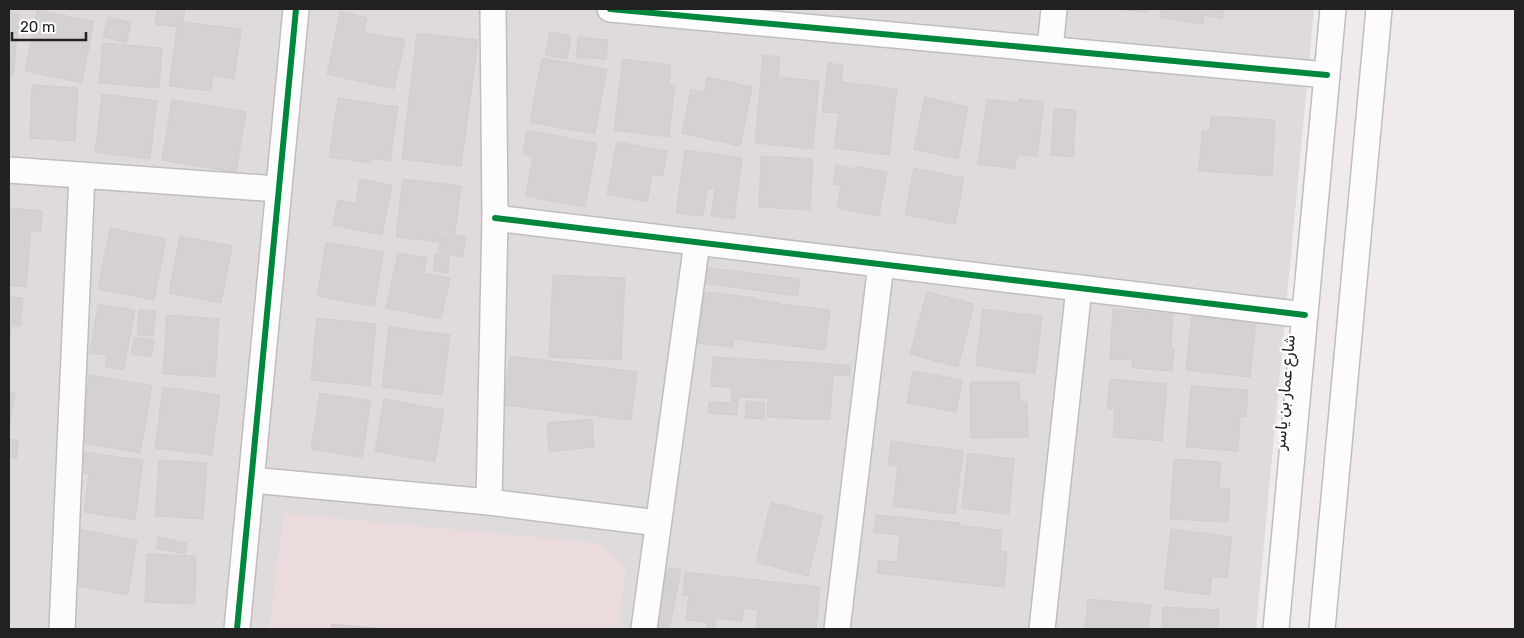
<svg xmlns="http://www.w3.org/2000/svg" width="1524" height="638" font-family="Rubik,Vazirmatn,sans-serif">
	<rect width="100%" height="100%" fill="#f0eaed"/>
	<!-- residential -->
	<polygon fill="#dfdbdd" points="9,9 1314,9 1256,629 9,629"/>
	<!-- education -->
	<polygon fill="#ebdbdd" points="284,513 598,543 626,568 618,629 269,629"/>
	<!-- building -->
	<g fill="#d5d0d3" stroke="#d3cbd0">
		<polygon points="157,9 185,9 183,22 241,29 234,79 213,76 211,91 169,86 177,27 155,24"/>
		<polygon points="1116,9 1148,9 1147,12"/>
		<polygon points="1161,9 1224,9 1222,19 1204,15 1203,24 1160,17"/>
		<polygon points="37,10 94,21 82,83 25,71"/>
		<polygon points="340,12 367,18 364,32 405,40 394,89 327,74"/>
		<polygon points="9,13 19,14 13,76 9,75"/>
		<polygon points="108,17 131,22 126,43 103,37"/>
		<polygon points="550,32 571,36 567,59 545,55"/>
		<polygon points="417,33 478,40 461,166 402,159"/>
		<polygon points="578,37 608,40 606,59 576,57"/>
		<polygon points="103,43 162,48 159,88 99,83"/>
		<polygon points="763,55 780,57 778,77 819,81 813,149 755,143"/>
		<polygon points="542,58 607,69 595,134 530,122"/>
		<polygon points="623,59 671,65 669,85 675,86 669,137 614,130"/>
		<polygon points="828,63 843,65 841,82 897,89 889,155 834,148 839,113 822,112"/>
		<polygon points="707,77 752,87 740,146 682,133 691,89 704,92"/>
		<polygon points="32,85 78,88 75,141 30,138"/>
		<polygon points="102,94 157,101 150,159 95,152"/>
		<polygon points="925,97 968,107 958,159 914,149"/>
		<polygon points="338,98 398,107 390,161 371,158 371,163 329,157"/>
		<polygon points="987,99 1018,103 1019,99 1044,102 1037,157 1017,154 1015,169 978,164"/>
		<polygon points="172,100 246,112 236,172 162,160"/>
		<polygon points="1054,109 1076,110 1073,157 1051,155"/>
		<polygon points="1211,116 1275,120 1272,176 1199,171 1202,131 1210,131"/>
		<polygon points="527,130 597,144 585,207 526,196 533,156 523,154"/>
		<polygon points="617,142 667,151 663,176 652,174 647,202 607,194"/>
		<polygon points="685,150 742,158 734,219 711,216 715,189 707,188 703,216 676,213"/>
		<polygon points="761,156 813,159 810,210 759,207"/>
		<polygon points="836,165 855,169 856,166 887,172 879,216 837,208 841,185 833,184"/>
		<polygon points="914,168 964,178 955,224 905,215"/>
		<polygon points="360,179 392,185 382,235 333,225 338,200 356,203"/>
		<polygon points="403,179 461,186 455,233 440,231 439,242 396,237"/>
		<polygon points="9,208 42,211 41,232 31,230 26,287 9,285"/>
		<polygon points="110,228 166,239 154,300 98,289"/>
		<polygon points="442,233 466,237 462,257 438,252"/>
		<polygon points="180,236 232,246 221,303 169,293"/>
		<polygon points="326,242 384,252 374,306 317,296"/>
		<polygon points="398,253 427,258 424,273 450,278 441,319 386,308"/>
		<polygon points="435,254 449,256 448,273 433,271"/>
		<polygon points="703,267 800,279 798,296 701,283"/>
		<polygon points="553,275 625,278 621,360 549,357"/>
		<polygon points="705,292 755,298 754,299 780,303 780,304 830,310 825,350 734,339 733,347 698,343"/>
		<polygon points="927,292 974,304 958,367 910,354"/>
		<polygon points="9,297 23,298 20,326 11,326 9,351"/>
		<polygon points="98,304 135,310 124,370 105,367 107,355 90,353"/>
		<polygon points="983,309 1042,316 1035,374 976,366"/>
		<polygon points="1113,309 1173,314 1171,347 1174,348 1172,371 1132,368 1133,360 1110,359"/>
		<polygon points="139,310 156,311 153,336 137,335"/>
		<polygon points="1192,313 1256,320 1250,377 1186,370"/>
		<polygon points="167,315 219,319 215,377 163,374"/>
		<polygon points="317,318 376,324 370,386 311,380"/>
		<polygon points="389,327 450,335 442,395 382,387"/>
		<polygon points="134,337 154,340 151,357 131,354"/>
		<polygon points="510,356 637,372 631,420 504,405"/>
		<polygon points="713,357 850,365 850,376 833,375 830,420 767,417 768,398 738,397 737,415 709,413 709,402 731,403 732,388 711,386"/>
		<polygon points="913,371 962,380 956,412 907,403"/>
		<polygon points="90,375 152,386 140,453 78,442"/>
		<polygon points="1110,379 1167,384 1162,441 1113,437 1115,409 1107,408"/>
		<polygon points="970,382 1019,382 1020,402 1027,402 1028,437 971,438"/>
		<polygon points="1191,386 1248,390 1246,417 1240,417 1238,451 1186,447"/>
		<polygon points="163,387 220,395 212,455 155,448"/>
		<polygon points="9,392 15,394 9,429"/>
		<polygon points="320,393 371,401 362,457 311,449"/>
		<polygon points="384,399 444,410 435,462 375,451"/>
		<polygon points="746,401 765,403 764,419 745,418"/>
		<polygon points="592,419 594,447 549,452 547,423"/>
		<polygon points="9,439 18,440 17,458 9,458"/>
		<polygon points="891,441 963,451 955,514 893,506 898,466 888,465"/>
		<polygon points="81,452 143,460 135,520 84,512 89,474 79,473"/>
		<polygon points="968,453 1014,459 1009,514 962,508"/>
		<polygon points="1174,459 1221,462 1219,488 1230,488 1228,522 1170,519"/>
		<polygon points="159,460 207,463 203,519 155,516"/>
		<polygon points="771,502 823,516 808,576 756,562"/>
		<polygon points="876,515 960,523 959,526 1002,530 1000,551 1007,552 1004,587 877,573 879,560 897,562 900,535 874,532"/>
		<polygon points="76,529 137,540 128,595 66,584"/>
		<polygon points="1171,529 1232,537 1227,578 1212,576 1210,595 1164,589"/>
		<polygon points="158,537 187,543 185,554 156,548"/>
		<polygon points="147,554 196,556 195,604 145,602"/>
		<polygon points="668,568 681,570 669,629 655,629"/>
		<polygon points="685,572 820,587 816,629 756,629 758,610 744,608 742,621 716,618 715,629 706,629 707,622 686,620 689,595 683,595"/>
		<polygon points="1088,599 1151,605 1148,629 1085,629"/>
		<polygon points="1163,607 1219,610 1218,628 1220,629 1162,629"/>
		<polygon points="332,624 388,629 331,629"/>
	</g>
	<g fill="none" stroke-linecap="round" stroke-linejoin="round">
		<!-- minor casing -->
		<g stroke="#c0bdbe" stroke-width="28">
			<g id="minor">
				<polyline points="610,9 1327,75"/>
				<polyline points="1050,49 1054,9"/>
				<polyline points="9,170 278,189"/>
				<polyline points="495,218 1305,315"/>
				<polyline points="251,480 489,502 658,523"/>
				<polyline points="489,502 495,218 493,9"/>
				<polyline points="62,629 82,175"/>
				<polyline points="237,629 296,9"/>
				<polyline points="644,629 697,242"/>
				<polyline points="837,629 881,264"/>
				<polyline points="1042,629 1079,288"/>
				<polyline points="1276,629 1333,9"/>
				<polyline points="1322,629 1379,9"/>
			</g>
		</g>
		<!-- minor -->
		<use href="#minor" stroke="#fdfcfc" stroke-width="25"/>
		<!-- cycleway casing -->
		<g stroke="#fff" stroke-width="9">
			<g id="cycleway">
				<polyline points="610,9 1327,75"/>
				<polyline points="495,218 1305,315"/>
				<polyline points="237,629 296,9"/>
			</g>
		</g>
		<!-- cycleway -->
		<use href="#cycleway" stroke="#00873e" stroke-width="6"/>
	</g>
	<g text-anchor="middle" stroke-width="4.5" stroke-linejoin="round" paint-order="stroke">
		<!-- street labels -->
		<g font-size="16" fill="#212121" stroke="#fff">
			<text transform="translate(1284 392) rotate(-85)" y="6">شارع عمار بن ياسر</text>
		</g>
	</g>
	<!-- border -->
	<rect width="1524" height="638" fill="none" stroke="#212121" stroke-width="20"/>
	<!-- scale -->
	<path d="M12 32v8h74v-8" fill="none" stroke="#212121" stroke-width="2.5"/>
	<text x="20" y="32" font-size="15" fill="#212121" stroke="#ffffff" stroke-width="4" paint-order="stroke">20 m</text>
</svg>
